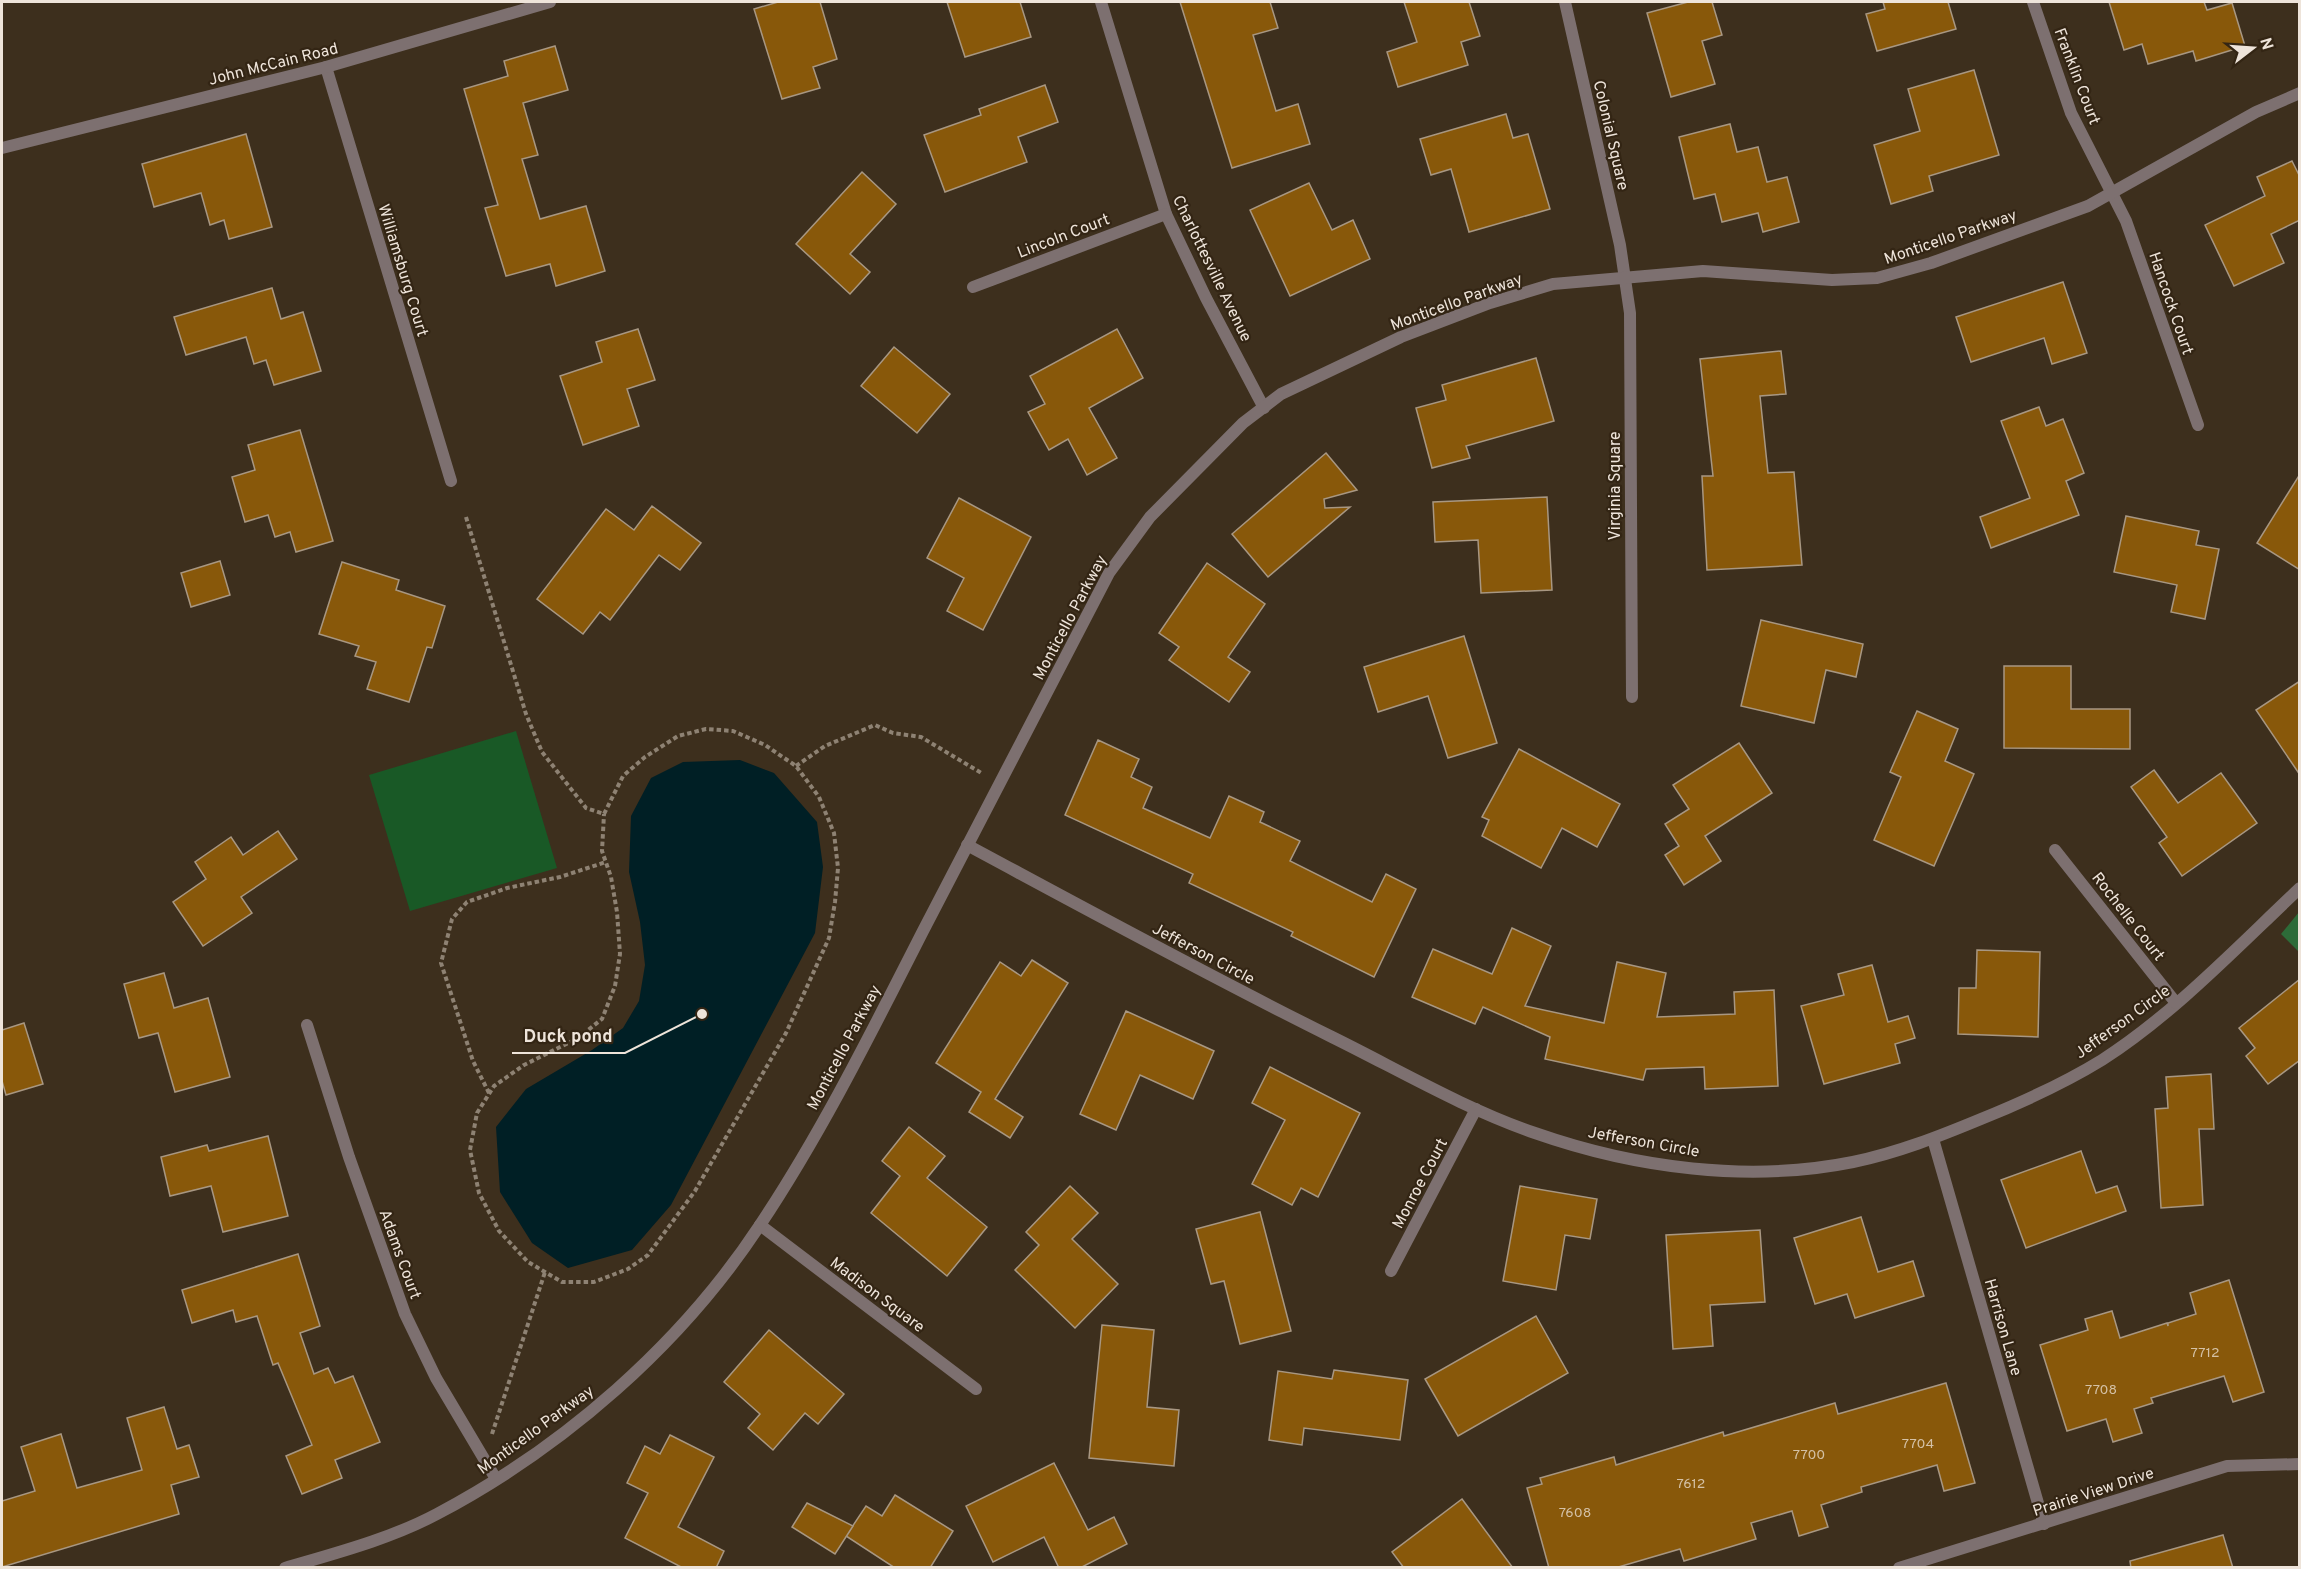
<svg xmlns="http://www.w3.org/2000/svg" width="2301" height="1569" font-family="Overpass,sans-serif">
	<rect width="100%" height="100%" fill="#3d2f1d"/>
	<!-- green -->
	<polygon fill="#195926" points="516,731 557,868 410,911 369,775"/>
	<!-- forest -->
	<polygon fill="#2d6b38" points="2299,912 2299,952 2281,934"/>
	<!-- water -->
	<polygon fill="#001f25" points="740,760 774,773 817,822 823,867 815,933 671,1205 632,1250 568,1268 532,1243 500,1192 496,1127 526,1089 592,1050 623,1028 639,1001 645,965 640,922 629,872 631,816 651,778 683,762"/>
	<!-- building -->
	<g fill="#88580a" stroke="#a89782" stroke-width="1.5">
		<polygon points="778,2 820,2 837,59 813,67 820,88 782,99 754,9"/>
		<polygon points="947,2 1020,2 1031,37 965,57"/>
		<polygon points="1180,2 1270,2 1278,28 1253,35 1276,111 1298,104 1310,144 1232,168"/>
		<polygon points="1404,2 1469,2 1480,36 1461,42 1468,65 1398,87 1387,52 1417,42"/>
		<polygon points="1688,2 1712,2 1722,35 1702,41 1715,84 1671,97 1647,13"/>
		<polygon points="1883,2 1948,2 1956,29 1877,51 1866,14 1885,9"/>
		<polygon points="2109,2 2204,2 2207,10 2232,3 2245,46 2196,61 2193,51 2148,64 2142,44 2124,50"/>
		<polygon points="555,46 568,90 523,103 538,155 522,159 540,219 586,206 605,271 556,286 550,264 506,276 485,208 498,205 464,89 508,76 504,61"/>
		<polygon points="1974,70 1999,155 1929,176 1933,191 1891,204 1874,145 1920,131 1908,89"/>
		<polygon points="1045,85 1058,122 1018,137 1027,162 945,192 924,135 981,115 979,109"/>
		<polygon points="1506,114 1513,138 1528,134 1550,209 1469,232 1451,169 1431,175 1420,139"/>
		<polygon points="1730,124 1737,152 1758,147 1767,182 1787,177 1799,222 1763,232 1758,213 1722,222 1715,194 1694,199 1679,137"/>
		<polygon points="246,134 272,227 229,239 224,220 210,225 201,193 154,207 142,164"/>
		<polygon points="2292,161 2300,177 2300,220 2271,234 2284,263 2234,286 2205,225 2265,196 2257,177"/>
		<polygon points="862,172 896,204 850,254 870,272 850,294 796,244"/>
		<polygon points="1309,183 1332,230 1353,220 1370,259 1290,296 1250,210"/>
		<polygon points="2063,282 2087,353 2052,364 2044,338 1971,362 1956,317"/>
		<polygon points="272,288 281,319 303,312 321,371 274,385 266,360 254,364 246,337 186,355 174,317"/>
		<polygon points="638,329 655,380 627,389 639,426 583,445 560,376 602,362 596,342"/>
		<polygon points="1117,329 1143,378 1089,408 1117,458 1087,475 1068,439 1049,450 1028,412 1045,404 1030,376"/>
		<polygon points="894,347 950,394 917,433 861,386"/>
		<polygon points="1781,351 1786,394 1760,396 1768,473 1794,472 1802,565 1707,570 1702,476 1713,476 1700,359"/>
		<polygon points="1536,358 1554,421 1466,446 1470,458 1432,468 1416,408 1446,400 1442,385"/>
		<polygon points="2039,407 2046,426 2063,419 2084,473 2066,481 2079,515 1991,548 1980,517 2030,498 2001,421"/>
		<polygon points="300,430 333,541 296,552 290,532 275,537 268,515 245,522 232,477 255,470 248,445"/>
		<polygon points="1326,453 1357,490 1324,499 1325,508 1350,507 1268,577 1232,534"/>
		<polygon points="2300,474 2300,570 2257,543"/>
		<polygon points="1547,497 1552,590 1481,593 1478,540 1435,542 1433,502"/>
		<polygon points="959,498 1031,537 983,630 947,611 964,578 927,558"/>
		<polygon points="652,506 701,543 680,570 659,555 610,620 600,612 583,634 537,599 606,509 634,530"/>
		<polygon points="2126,516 2199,531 2196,545 2219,549 2205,619 2171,612 2177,585 2114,572"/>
		<polygon points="220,561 230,595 191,607 181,573"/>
		<polygon points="342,562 399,580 396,590 445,606 432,648 427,647 409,702 367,689 376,662 355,656 359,646 319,634"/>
		<polygon points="1207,563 1265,604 1228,657 1250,672 1229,702 1169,660 1179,647 1159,633"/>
		<polygon points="1761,620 1863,644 1856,677 1826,670 1814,723 1741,706"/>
		<polygon points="1464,636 1497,743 1448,758 1428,696 1378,712 1364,667"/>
		<polygon points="2004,666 2071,666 2071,709 2130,709 2130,749 2004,748"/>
		<polygon points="2300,681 2300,775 2256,710"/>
		<polygon points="1917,711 1958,729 1945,761 1974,774 1934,866 1874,840 1901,777 1890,772"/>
		<polygon points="1098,740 1139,759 1131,777 1152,787 1143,808 1210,838 1229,796 1264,812 1260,822 1300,841 1290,861 1372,902 1386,874 1416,889 1374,977 1291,936 1293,932 1189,883 1193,874 1065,815"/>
		<polygon points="1739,743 1772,793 1705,836 1721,861 1684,885 1665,855 1679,846 1665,824 1689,809 1673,785"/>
		<polygon points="1519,749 1620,804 1597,847 1562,828 1541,868 1482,836 1489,820 1482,817"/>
		<polygon points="2154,770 2178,803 2221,773 2257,823 2182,876 2159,843 2167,837 2131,787"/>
		<polygon points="278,831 297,859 241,897 252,913 203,946 173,902 206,879 195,862 231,837 243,855"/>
		<polygon points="1512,928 1551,946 1525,1006 1604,1023 1617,962 1666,973 1657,1017 1735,1014 1734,992 1774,990 1778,1086 1705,1089 1704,1067 1646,1069 1643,1080 1545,1059 1550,1037 1483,1007 1475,1024 1412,997 1433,949 1492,974"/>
		<polygon points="1977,950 2040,952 2038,1037 1958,1034 1959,988 1976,988"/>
		<polygon points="1032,960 1068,983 995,1099 1023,1117 1010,1138 969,1112 981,1092 936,1063 1000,962 1021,976"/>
		<polygon points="1872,965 1888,1022 1908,1016 1915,1038 1895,1044 1900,1063 1824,1084 1801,1006 1844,995 1838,974"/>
		<polygon points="164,973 174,1008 208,998 230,1077 175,1092 158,1033 139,1038 124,984"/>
		<polygon points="2300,979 2300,1060 2268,1084 2246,1056 2255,1048 2239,1028"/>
		<polygon points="1126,1011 1214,1051 1193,1099 1140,1075 1116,1130 1080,1114"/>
		<polygon points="24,1023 43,1084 6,1095 2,1081 2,1030"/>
		<polygon points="1270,1067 1360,1113 1318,1197 1301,1188 1292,1205 1252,1184 1285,1120 1252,1103"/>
		<polygon points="2211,1074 2214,1129 2199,1129 2203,1205 2161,1208 2155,1109 2168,1108 2166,1077"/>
		<polygon points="909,1127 945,1156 927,1178 987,1227 947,1276 871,1213 900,1176 882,1161"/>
		<polygon points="268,1136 288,1216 223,1232 211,1186 170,1196 161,1157 207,1145 209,1151"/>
		<polygon points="2081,1151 2096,1193 2117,1186 2126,1211 2026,1248 2001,1180"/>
		<polygon points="1070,1186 1098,1213 1072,1239 1118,1284 1075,1328 1015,1270 1039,1245 1026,1232"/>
		<polygon points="1520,1186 1597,1199 1590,1239 1565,1235 1556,1290 1503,1281"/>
		<polygon points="1260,1212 1291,1331 1240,1344 1224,1281 1211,1284 1196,1229"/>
		<polygon points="1861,1217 1878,1272 1913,1261 1924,1296 1855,1318 1847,1294 1815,1304 1794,1238"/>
		<polygon points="1760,1230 1765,1302 1710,1305 1713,1346 1673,1349 1666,1235"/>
		<polygon points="298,1254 320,1326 300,1333 314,1374 328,1368 335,1383 353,1376 380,1442 335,1460 342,1478 302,1494 286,1456 312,1445 278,1363 273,1365 257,1316 236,1322 233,1310 192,1323 182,1290"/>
		<polygon points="2229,1280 2264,1392 2233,1402 2224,1376 2151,1398 2153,1403 2134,1409 2142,1433 2113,1442 2106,1419 2067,1431 2040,1345 2088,1330 2085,1319 2112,1311 2120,1338 2167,1323 2168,1326 2168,1323 2196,1314 2190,1293"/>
		<polygon points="1536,1316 1568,1373 1458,1436 1425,1379"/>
		<polygon points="1102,1325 1154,1330 1147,1407 1179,1410 1174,1466 1089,1458"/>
		<polygon points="769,1330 844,1394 818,1424 805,1413 773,1450 748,1428 760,1414 724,1382"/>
		<polygon points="1334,1370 1408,1380 1400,1440 1304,1428 1302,1445 1269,1440 1278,1371 1332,1379"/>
		<polygon points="1946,1383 1975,1483 1944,1491 1937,1465 1861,1487 1862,1492 1821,1505 1828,1527 1799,1536 1792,1511 1751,1523 1756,1539 1684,1561 1680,1549 1615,1568 1549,1568 1527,1488 1542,1484 1540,1478 1614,1457 1616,1465 1723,1432 1724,1436 1835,1403 1838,1414"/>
		<polygon points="164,1407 177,1449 189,1445 199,1477 171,1485 179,1514 2,1567 2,1501 35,1491 21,1447 61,1434 77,1488 142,1470 127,1418"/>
		<polygon points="670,1435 714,1457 678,1527 724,1551 716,1568 683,1568 625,1538 648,1493 627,1483 645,1446 660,1454"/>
		<polygon points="1054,1463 1088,1530 1114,1517 1127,1544 1080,1568 1059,1568 1044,1537 993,1562 966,1506"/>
		<polygon points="895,1495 953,1531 930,1568 895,1568 846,1536 866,1506 882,1516"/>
		<polygon points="1462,1499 1513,1568 1404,1568 1392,1552"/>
		<polygon points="807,1503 853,1526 835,1554 792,1527"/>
		<polygon points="2223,1535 2233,1568 2131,1568 2130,1561"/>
	</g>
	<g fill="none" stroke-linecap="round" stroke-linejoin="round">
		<!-- path -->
		<g stroke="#8e8273" stroke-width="4" stroke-dasharray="4.5 3" stroke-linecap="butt">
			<polyline points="466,517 526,714 542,752 586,808 604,814 623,776 645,757 678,736 706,729 733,731 765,745 796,766 819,797 834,833 838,868 835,902 829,938 786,1033 695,1191 648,1255 628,1269 594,1282 562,1282 528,1262 499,1231 479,1193 470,1150 477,1113 494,1086 524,1065 578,1038 602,1019 615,986 620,954 617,912 611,877 602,851 604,814"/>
			<polyline points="796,766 825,746 875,725 893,733 921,737 983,774"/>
			<polyline points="489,1093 473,1061 441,963 452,919 467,902 507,888 560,877 606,862"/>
			<polyline points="492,1434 545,1272"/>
		</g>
		<!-- street -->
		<g stroke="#7d7070" stroke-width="12">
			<polyline points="1101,2 1166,214 1206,298 1264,408"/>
			<polyline points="1565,2 1620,245 1630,313 1632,697"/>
			<polyline points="2033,2 2071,113 2126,221 2198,425"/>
			<polyline points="326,67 451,481"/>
			<polyline points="2,148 326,67 550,2"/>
			<polyline points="973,287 1166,214"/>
			<path d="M967 845C1088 910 1209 976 1332 1037 1399 1070 1465 1109 1535 1133 1635 1168 1749 1183 1853 1162 1897 1153 1940 1136 1981 1119 2023 1102 2063 1084 2102 1060 2175 1013 2237 947 2300 888"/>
			<polyline points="2055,850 2176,1003"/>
			<polyline points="307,1025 349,1157 405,1314 436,1378 496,1479"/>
			<polyline points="1933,1139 2044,1524"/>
			<polyline points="760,1225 976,1389"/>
			<polyline points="1391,1271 1476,1109"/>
			<path d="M285 1568C336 1553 390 1539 437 1514 564 1447 681 1345 760 1225 822 1132 872 1031 923 931 985 811 1047 692 1109 573L1150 517 1243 423 1281 394 1401 337 1490 303 1553 284 1703 271 1832 280 1877 278 1931 263 2088 206 2256 112 2300 93"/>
			<polyline points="1899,1568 2227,1466 2300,1464"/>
		</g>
	</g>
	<g text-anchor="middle" stroke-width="4.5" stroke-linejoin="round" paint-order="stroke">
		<!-- number labels -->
		<g font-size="14" fill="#d4c1a6">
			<text x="2205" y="1357">7712</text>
			<text x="2101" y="1394">7708</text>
			<text x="1918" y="1448">7704</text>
			<text x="1809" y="1459">7700</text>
			<text x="1691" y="1488">7612</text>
			<text x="1575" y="1517">7608</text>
		</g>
		<!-- street labels -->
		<g font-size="16" fill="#eee4da" stroke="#332514">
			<text transform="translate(273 63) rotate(-14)" y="6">John McCain Road</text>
			<text transform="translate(2078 76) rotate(69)" y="6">Franklin Court</text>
			<text transform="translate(1612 135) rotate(77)" y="6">Colonial Square</text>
			<text transform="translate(1063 235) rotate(-21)" y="6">Lincoln Court</text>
			<text transform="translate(1950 236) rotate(-19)" y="6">Monticello Parkway</text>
			<text transform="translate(1213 268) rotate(64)" y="6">Charlottesville Avenue</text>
			<text transform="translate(404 270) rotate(73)" y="6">Williamsburg Court</text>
			<text transform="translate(1456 301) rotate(-20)" y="6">Monticello Parkway</text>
			<text transform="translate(2172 303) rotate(71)" y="6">Hancock Court</text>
			<text transform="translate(1614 486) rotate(-90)" y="6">Virginia Square</text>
			<text transform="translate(1069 617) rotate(-62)" y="6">Monticello Parkway</text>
			<text transform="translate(2129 916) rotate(52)" y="6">Rochelle Court</text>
			<text transform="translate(1204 953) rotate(28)" y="6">Jefferson Circle</text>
			<text transform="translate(2122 1021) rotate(-36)" y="6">Jefferson Circle</text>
			<text transform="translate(843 1047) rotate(-62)" y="6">Monticello Parkway</text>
			<text transform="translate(1644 1141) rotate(10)" y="6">Jefferson Circle</text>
			<text transform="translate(1419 1183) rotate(-62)" y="6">Monroe Court</text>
			<text transform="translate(401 1254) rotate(70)" y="6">Adams Court</text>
			<text transform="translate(878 1294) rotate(37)" y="6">Madison Square</text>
			<text transform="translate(2004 1327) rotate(74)" y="6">Harrison Lane</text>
			<text transform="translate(535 1429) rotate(-36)" y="6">Monticello Parkway</text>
			<text transform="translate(2093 1491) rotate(-18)" y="6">Prairie View Drive</text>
		</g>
	</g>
	<!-- callouts -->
	<path fill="none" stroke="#eee4da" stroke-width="2" d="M702 1014L625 1053H512"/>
	<circle fill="#eee4da" stroke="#332514" stroke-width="2" cx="702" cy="1014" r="6"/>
	<g font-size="18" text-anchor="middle" font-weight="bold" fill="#eee4da" stroke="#332514" stroke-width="4.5" stroke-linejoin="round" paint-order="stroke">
		<text x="568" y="1042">Duck pond</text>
	</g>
	<!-- border -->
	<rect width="2301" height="1569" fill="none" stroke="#eee4da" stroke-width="6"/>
	<!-- north arrow -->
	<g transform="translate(2253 48) rotate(73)" stroke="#332514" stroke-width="4.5" paint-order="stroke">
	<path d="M0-4.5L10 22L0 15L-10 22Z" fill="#eee4da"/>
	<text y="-9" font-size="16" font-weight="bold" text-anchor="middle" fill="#eee4da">N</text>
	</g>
</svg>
